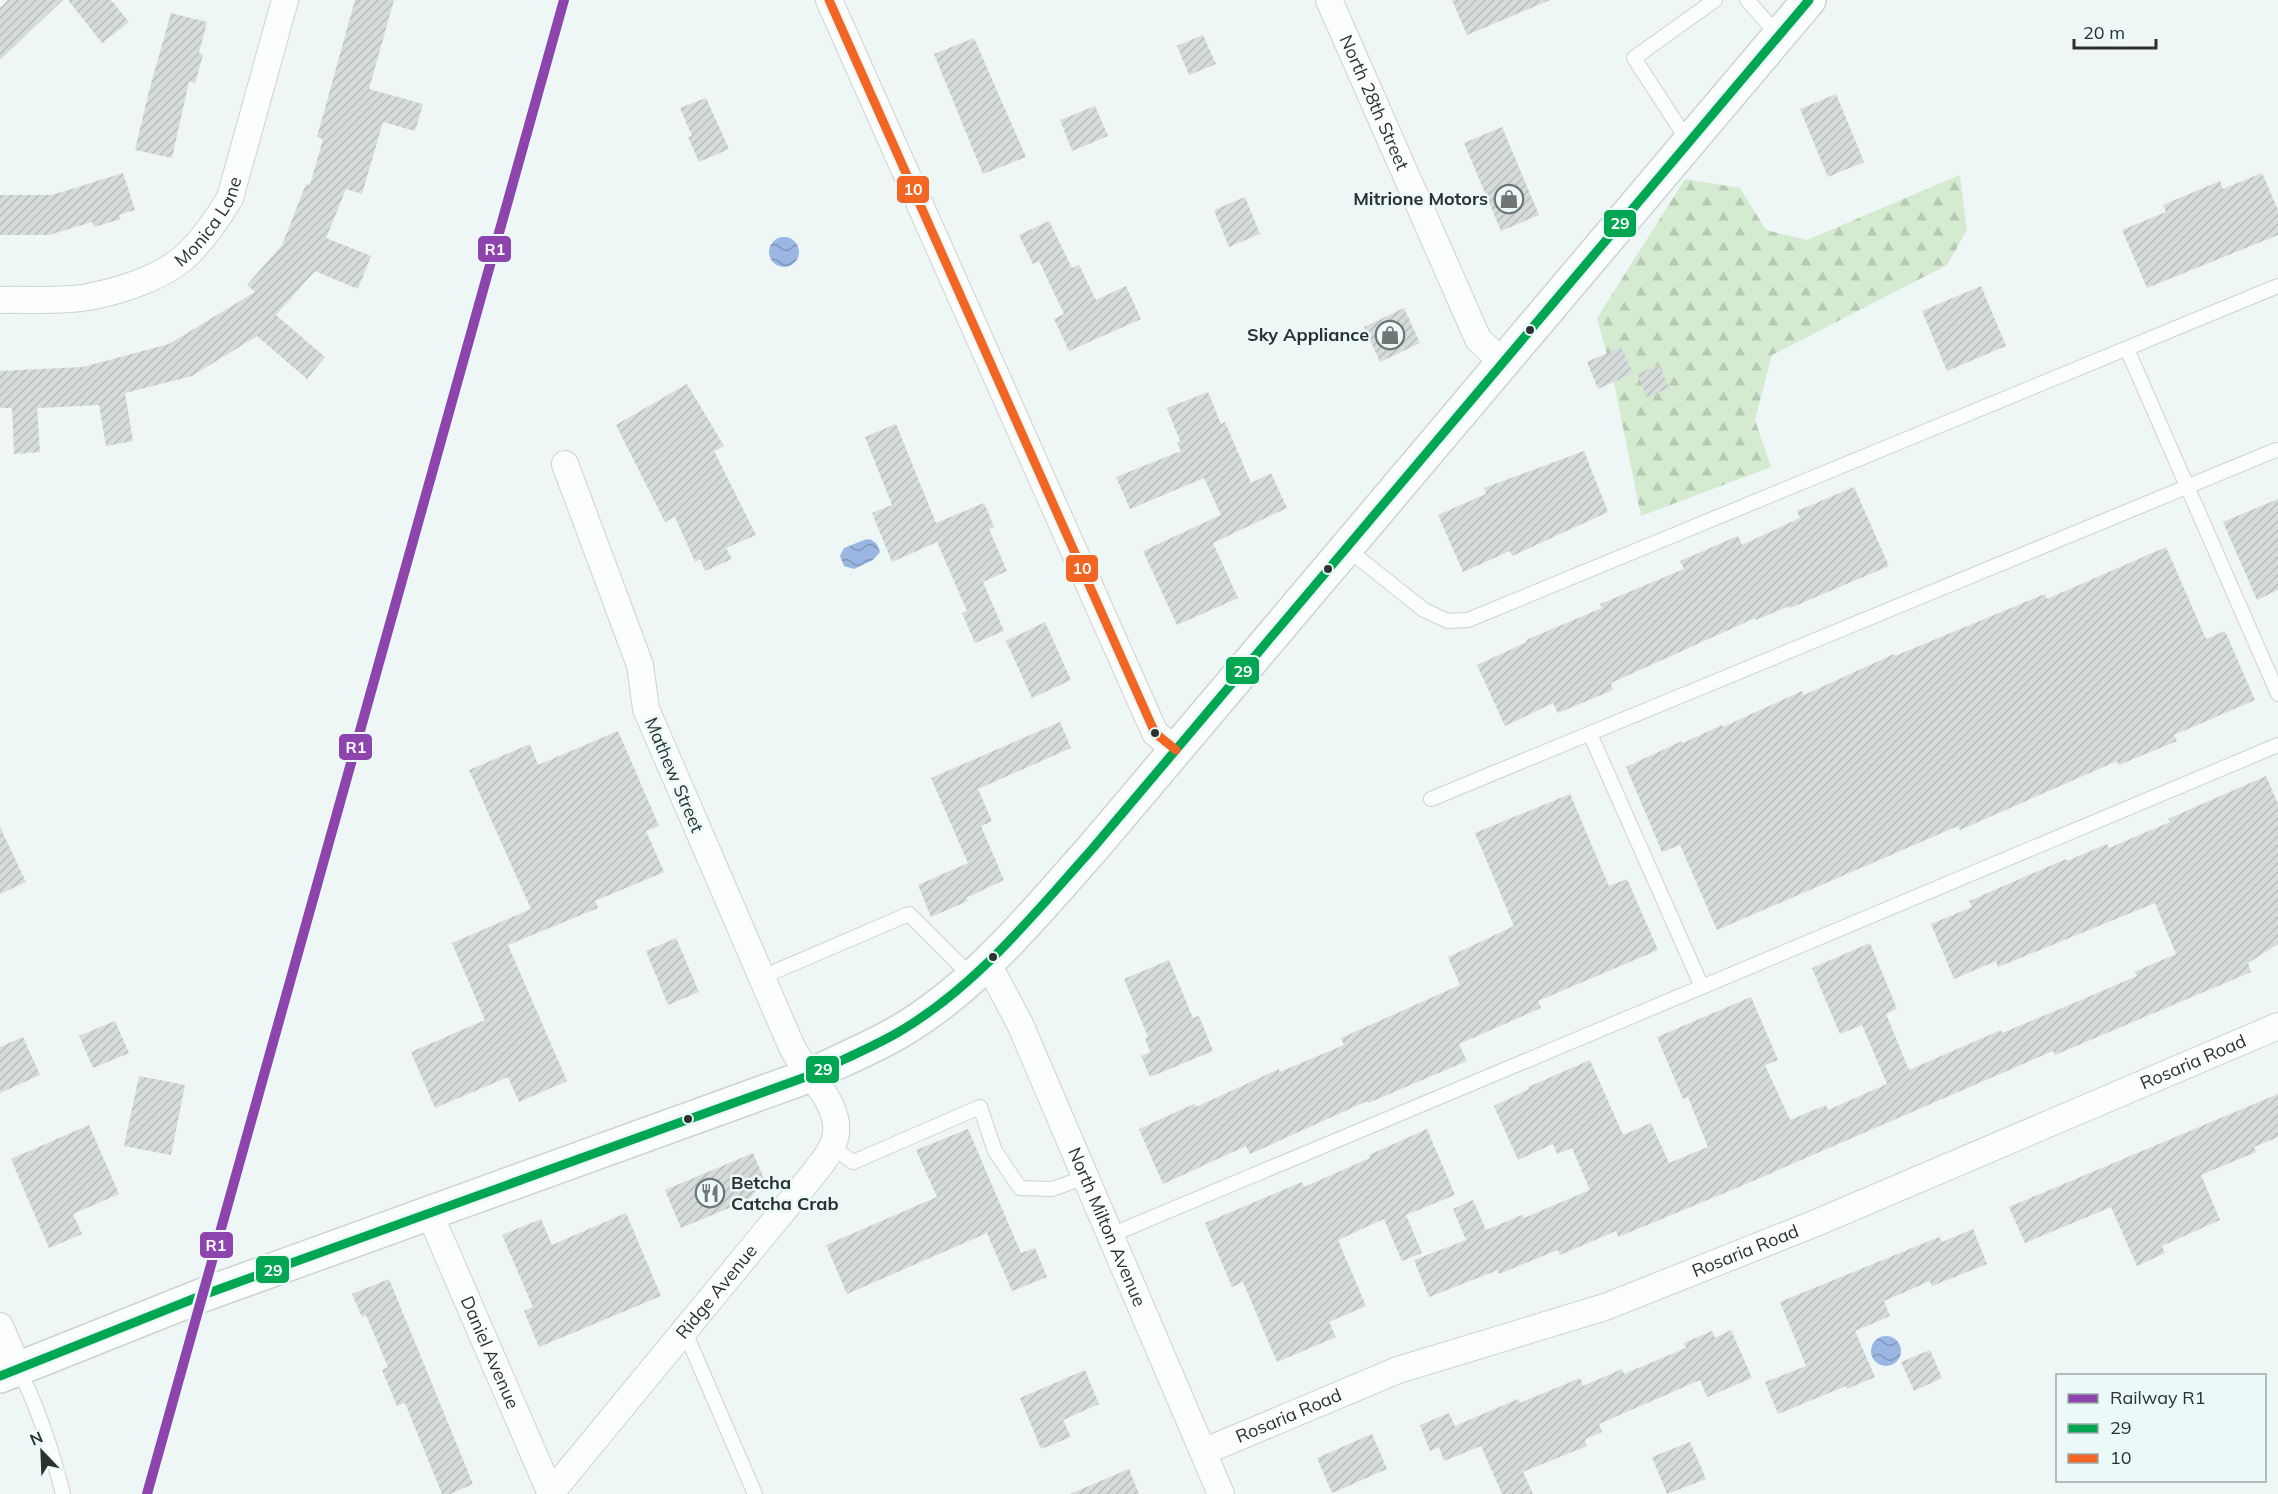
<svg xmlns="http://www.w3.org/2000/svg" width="2278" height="1494" font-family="Mulish,sans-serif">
	<defs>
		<pattern id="forest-firs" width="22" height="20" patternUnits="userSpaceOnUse" patternTransform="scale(1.5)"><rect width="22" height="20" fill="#d4ebd0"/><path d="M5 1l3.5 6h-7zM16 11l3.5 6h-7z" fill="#b6cab3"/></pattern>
		<pattern id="water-waves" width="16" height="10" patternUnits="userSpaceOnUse" patternTransform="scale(1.5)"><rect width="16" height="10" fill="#9cb6e4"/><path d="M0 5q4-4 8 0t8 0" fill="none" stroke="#7f95b9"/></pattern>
		<pattern id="building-hatch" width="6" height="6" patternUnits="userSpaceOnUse" patternTransform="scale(1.5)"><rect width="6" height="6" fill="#d6dbdb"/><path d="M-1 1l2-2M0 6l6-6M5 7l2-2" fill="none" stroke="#b8bcbc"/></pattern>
	</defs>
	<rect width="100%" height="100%" fill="#eef6f6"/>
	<!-- forest -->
	<polygon fill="url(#forest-firs)" points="1960,175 1967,230 1947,265 1772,355 1755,420 1771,467 1641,516 1612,373 1597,318 1685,179 1740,188 1766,230 1807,240"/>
	<!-- water -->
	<g fill="url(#water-waves)">
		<circle cx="784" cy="252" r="15"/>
		<polygon points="870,539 877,544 880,552 873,560 854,569 844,566 840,556 844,548 864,540"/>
		<circle cx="1886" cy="1351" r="15"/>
	</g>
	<!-- building -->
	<g fill="url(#building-hatch)">
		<polygon points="8,0 63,0 0,60 0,8"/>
		<polygon points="68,0 111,0 129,22 102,43"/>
		<polygon points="355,0 394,0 369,89 423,104 415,131 383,122 362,194 346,189 326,238 371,256 358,289 315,271 276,315 325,357 307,379 257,336 192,376 125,393 133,441 106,446 99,405 37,408 40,452 14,454 12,408 0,408 0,371 83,367 169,344 255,292 247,285 282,245 306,184 310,185 323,139 317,137"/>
		<polygon points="1452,0 1550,0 1467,35"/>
		<polygon points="171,13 207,22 199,53 203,55 195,83 189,81 172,158 135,150 149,91"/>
		<polygon points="1203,35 1216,64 1189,75 1177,46"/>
		<polygon points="974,38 1026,157 983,174 934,54"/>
		<polygon points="1836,94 1864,162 1828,177 1800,109"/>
		<polygon points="706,98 729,149 699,162 688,137 692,136 680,108"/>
		<polygon points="1095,106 1108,136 1072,151 1060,120"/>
		<polygon points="1502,127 1539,215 1501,231 1464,143"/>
		<polygon points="123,173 135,210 119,215 121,219 94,227 92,222 49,235 0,235 0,195 52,195"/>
		<polygon points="2262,173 2278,210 2278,235 2147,288 2122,230 2166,212 2163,205 2220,181 2223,189"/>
		<polygon points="1245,197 1260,234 1229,247 1214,210"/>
		<polygon points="1049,221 1072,268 1079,265 1096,300 1126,286 1141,319 1069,351 1054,319 1064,314 1039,261 1033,264 1019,235"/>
		<polygon points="1981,286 2006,346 1947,371 1922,311"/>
		<polygon points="1404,308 1420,343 1380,362 1364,327"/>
		<polygon points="1621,347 1633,373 1598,389 1587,362"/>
		<polygon points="1659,365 1669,388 1647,397 1637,374"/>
		<polygon points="687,384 724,446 714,451 756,535 726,548 732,559 705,571 700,559 695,562 675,517 665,522 616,425"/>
		<polygon points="1208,392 1221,424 1225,422 1251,483 1271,473 1287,508 1213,543 1238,598 1177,625 1143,551 1221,515 1204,478 1130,509 1116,477 1181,451 1177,443 1180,441 1167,408"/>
		<polygon points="896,424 936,523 984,503 994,527 989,529 1007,571 983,582 1004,631 975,643 962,613 967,611 937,542 892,562 872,513 892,505 865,437"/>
		<polygon points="1584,451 1608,512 1512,556 1510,551 1463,572 1438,515 1486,494 1484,488"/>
		<polygon points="1854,487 1889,566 1790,608 1789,606 1756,620 1755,618 1611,683 1613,690 1558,713 1553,703 1505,726 1477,665 1527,642 1526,640 1602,608 1600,604 1684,569 1680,561 1738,536 1742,545 1800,518 1797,511"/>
		<polygon points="2278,499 2278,590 2257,600 2223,522"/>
		<polygon points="2166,547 2206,639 2225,631 2255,700 2174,735 2177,741 2119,765 2117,761 1960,830 1958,826 1717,930 1680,845 1662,852 1626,767 1682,741 1683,743 1722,725 1723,727 1802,691 1804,695 1894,654 1895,656 2045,594 2047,599"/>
		<polygon points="1045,622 1071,680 1032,698 1006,641"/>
		<polygon points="1060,722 1071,748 978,789 992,821 981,826 1004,880 966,898 968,901 931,917 918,885 968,863 931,778"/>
		<polygon points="618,731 659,826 646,831 664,872 595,901 598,908 508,945 567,1081 519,1102 508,1077 435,1108 411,1052 485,1020 452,943 531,909 469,770 530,744 538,765"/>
		<polygon points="2266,776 2278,804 2278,944 2248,963 2251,972 2055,1055 2053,1051 1739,1187 1618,1237 1616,1231 1560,1255 1558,1250 1499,1274 1498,1270 1429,1297 1414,1260 1466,1240 1453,1209 1473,1200 1486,1230 1522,1215 1524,1218 1590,1190 1572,1148 1557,1154 1553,1144 1518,1160 1494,1106 1529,1089 1528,1087 1590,1060 1623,1135 1651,1123 1669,1163 1708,1147 1688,1097 1683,1099 1657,1037 1751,997 1778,1060 1765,1065 1790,1120 1826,1105 1828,1110 1887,1084 1862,1025 1840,1034 1812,968 1870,943 1897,1009 1886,1014 1909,1070 2001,1030 2002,1033 2060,1009 2137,976 2134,972 2176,954 2155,903 1998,967 1996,961 1954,979 1931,924 1972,907 1969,901 2066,859 2067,861 2107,844 2109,848 2170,822 2168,819"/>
		<polygon points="1570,794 1609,886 1627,879 1658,950 1538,1001 1541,1008 1459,1044 1467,1061 1368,1103 1367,1101 1250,1154 1246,1146 1163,1184 1139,1129 1194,1104 1196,1107 1279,1069 1280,1072 1344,1045 1341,1038 1460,985 1448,957 1514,926 1475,833"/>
		<polygon points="0,827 26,882 0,894"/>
		<polygon points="676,938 699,992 668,1005 646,951"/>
		<polygon points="1169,960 1193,1018 1199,1016 1213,1051 1150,1077 1141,1056 1150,1052 1145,1038 1148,1037 1124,979"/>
		<polygon points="115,1021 129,1053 93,1068 79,1036"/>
		<polygon points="23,1037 40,1075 0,1093 0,1047"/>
		<polygon points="139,1076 185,1085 171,1155 124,1146"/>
		<polygon points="2278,1094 2278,1137 2254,1147 2256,1152 2201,1175 2220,1220 2162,1246 2165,1253 2137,1266 2111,1207 2025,1243 2009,1207"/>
		<polygon points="89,1125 119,1194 73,1214 82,1234 49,1248 11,1159"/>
		<polygon points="968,1129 1021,1253 1035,1248 1047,1277 1012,1291 987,1233 847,1294 826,1245 937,1197 916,1150"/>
		<polygon points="1427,1129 1455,1195 1406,1215 1422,1253 1402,1261 1384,1219 1338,1240 1366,1306 1329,1322 1336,1337 1277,1362 1243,1282 1232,1287 1205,1223 1302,1182 1304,1187 1370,1158 1369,1155"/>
		<polygon points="753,1153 765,1181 748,1200 681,1228 665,1190"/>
		<polygon points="626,1213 661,1296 539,1347 524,1311 533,1307 502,1235 541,1219 552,1245"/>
		<polygon points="1973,1229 1987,1264 1932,1286 1930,1281 1884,1301 1890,1316 1855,1331 1875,1377 1847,1389 1846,1386 1778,1414 1765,1382 1806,1366 1780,1302 1939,1237 1942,1242"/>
		<polygon points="389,1279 473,1484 450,1494 442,1494 405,1403 397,1406 382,1370 388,1367 366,1315 362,1317 352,1294"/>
		<polygon points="1731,1330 1752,1378 1707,1397 1700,1380 1599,1424 1602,1432 1585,1439 1587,1446 1523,1472 1533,1494 1502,1494 1481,1446 1444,1461 1439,1447 1430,1451 1420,1425 1449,1413 1455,1426 1518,1399 1520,1403 1580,1378 1583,1386 1622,1369 1624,1374 1686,1348 1684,1343 1712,1331 1715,1338"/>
		<polygon points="1930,1350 1942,1378 1914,1391 1901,1362"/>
		<polygon points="1085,1370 1099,1404 1063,1420 1071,1437 1041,1449 1020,1398"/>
		<polygon points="1372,1434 1387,1469 1332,1493 1317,1458"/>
		<polygon points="1690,1442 1706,1479 1667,1494 1652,1457"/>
		<polygon points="1129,1469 1139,1494 1070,1494"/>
	</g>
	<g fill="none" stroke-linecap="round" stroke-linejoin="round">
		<!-- lane casing -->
		<g stroke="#cdd3d3" stroke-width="16">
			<g id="lane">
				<polyline points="1747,0 1779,36"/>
				<polyline points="1688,141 1634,58 1715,0"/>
				<polyline points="2127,349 2278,694"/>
				<polyline points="1346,548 1424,610 1448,621 1468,620 2278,286"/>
				<polyline points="1590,734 1702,987"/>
				<polyline points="1431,799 2276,450"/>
				<polyline points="762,977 909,914 971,976"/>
				<polyline points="832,1147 853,1162 980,1107 995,1151 1020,1188 1052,1189 1086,1177"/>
				<polyline points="1111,1235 2278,745"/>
				<polyline points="685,1332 755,1494"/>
				<path d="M18 1368C39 1409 52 1450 63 1494"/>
			</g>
		</g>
		<!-- street casing -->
		<g stroke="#cdd3d3" stroke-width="28">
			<g id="street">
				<polyline points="829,0 1155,733 1176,750"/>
				<path id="s1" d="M1329 0 1478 339 1503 363"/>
				<path id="s2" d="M0 300C28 299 60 302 88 297 121 291 164 277 188 254 205 237 218 218 230 198L285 0"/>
				<path id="s3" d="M987 962 1020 1024 1221 1494"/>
				<path id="s4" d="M429 1212 551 1494"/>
				<polyline points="0,1326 18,1368"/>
				<path id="s5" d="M1203 1452 1398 1370 1605 1307 1816 1223 2278 1026"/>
				<path id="s6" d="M550 1494 806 1183C819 1166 839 1147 836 1124 832 1093 803 1072 791 1045 742 933 694 821 646 709L640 665 565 464"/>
			</g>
		</g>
		<!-- secondary casing -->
		<g stroke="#cdd3d3" stroke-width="36">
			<path id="secondary" d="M0 1376 203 1295 811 1075C839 1061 869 1049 897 1033 975 988 1034 914 1093 848L1809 0"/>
		</g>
		<!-- lane -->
		<use href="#lane" stroke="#fcfefe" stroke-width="14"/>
		<!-- street -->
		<use href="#street" stroke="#fcfefe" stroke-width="26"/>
		<!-- secondary -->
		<use href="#secondary" stroke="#fcfefe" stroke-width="33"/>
		<!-- bus-1 casing -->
		<g stroke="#ebf9f9" stroke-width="14">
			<path id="bus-1" d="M0 1376 203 1295 811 1075C839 1061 869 1049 897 1033 975 988 1034 914 1093 848L1809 0"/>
		</g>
		<!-- bus-2 casing -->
		<g stroke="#ebf9f9" stroke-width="14">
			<polyline id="bus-2" points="829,0 1155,733 1176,750"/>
		</g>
		<!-- bus-1 -->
		<use href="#bus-1" stroke="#00a651" stroke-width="9"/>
		<!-- bus-2 -->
		<use href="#bus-2" stroke="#f26522" stroke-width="9"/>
		<!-- rail-1 casing -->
		<g stroke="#ebf9f9" stroke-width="15">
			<polyline id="rail-1" points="147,1494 564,0"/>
		</g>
		<!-- rail-1 -->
		<use href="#rail-1" stroke="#8e44ad" stroke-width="10"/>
	</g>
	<!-- icons -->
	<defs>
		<g id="shop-ring" transform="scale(1.5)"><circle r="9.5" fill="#ebf9f9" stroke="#707676" stroke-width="1.5"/><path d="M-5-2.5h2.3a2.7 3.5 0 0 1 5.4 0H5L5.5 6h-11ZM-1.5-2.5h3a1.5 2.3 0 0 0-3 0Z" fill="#707676"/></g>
		<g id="restaurant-ring" transform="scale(1.5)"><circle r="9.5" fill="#ebf9f9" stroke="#707676" stroke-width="1.5"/><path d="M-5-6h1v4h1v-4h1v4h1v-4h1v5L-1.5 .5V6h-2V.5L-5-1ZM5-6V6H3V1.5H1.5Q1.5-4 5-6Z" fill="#707676"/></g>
	</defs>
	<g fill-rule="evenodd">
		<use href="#shop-ring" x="1509" y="199"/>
		<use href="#shop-ring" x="1390" y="335"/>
		<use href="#restaurant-ring" x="710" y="1193"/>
	</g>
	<!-- markers -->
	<g fill="#2c3131" stroke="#ebf9f9" stroke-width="2">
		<circle cx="1530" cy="330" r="5"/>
		<circle cx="1328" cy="569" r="5"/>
		<circle cx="1155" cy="733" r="5"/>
		<circle cx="993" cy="957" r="5"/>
		<circle cx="688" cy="1119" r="5"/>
	</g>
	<g text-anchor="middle" stroke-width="5" stroke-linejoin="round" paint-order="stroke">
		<!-- street labels -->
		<g font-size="18" fill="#2c3131" stroke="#ebf9f9">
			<text dy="6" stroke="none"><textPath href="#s1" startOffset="112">North 28th Street</textPath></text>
			<text dy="6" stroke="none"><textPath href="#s2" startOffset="237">Monica Lane</textPath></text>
			<text transform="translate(674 775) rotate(67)" y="6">Mathew Street</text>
			<text dy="6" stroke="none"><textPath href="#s5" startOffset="1065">Rosaria Road</textPath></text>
			<text dy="6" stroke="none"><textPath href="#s3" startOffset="291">North Milton Avenue</textPath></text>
			<text dy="6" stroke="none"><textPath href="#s5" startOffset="579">Rosaria Road</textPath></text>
			<text dy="6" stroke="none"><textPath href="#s6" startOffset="262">Ridge Avenue</textPath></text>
			<text dy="6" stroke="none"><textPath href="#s4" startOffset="153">Daniel Avenue</textPath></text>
			<text dy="6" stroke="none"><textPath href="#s5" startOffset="93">Rosaria Road</textPath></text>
		</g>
		<!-- poi labels -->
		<g font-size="18" font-weight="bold" fill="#2c3131" stroke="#ebf9f9" text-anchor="end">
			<text x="1488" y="205">Mitrione Motors</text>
			<text x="1369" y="341">Sky Appliance</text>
			<text x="731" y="1189" text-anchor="start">Betcha<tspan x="731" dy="21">Catcha Crab</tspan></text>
		</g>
	</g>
	<g stroke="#ebf9f9" stroke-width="2">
		<rect x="896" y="175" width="34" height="29" rx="6" fill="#f26522"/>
		<rect x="1603" y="209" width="34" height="29" rx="6" fill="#00a651"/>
		<rect x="477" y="235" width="35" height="28" rx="6" fill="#8e44ad"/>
		<rect x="1065" y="554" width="34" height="29" rx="6" fill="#f26522"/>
		<rect x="1225" y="656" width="35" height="29" rx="6" fill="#00a651"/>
		<rect x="338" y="733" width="35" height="28" rx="6" fill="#8e44ad"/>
		<rect x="805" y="1055" width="35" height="29" rx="6" fill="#00a651"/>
		<rect x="199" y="1231" width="35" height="28" rx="6" fill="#8e44ad"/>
		<rect x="255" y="1255" width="35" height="29" rx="6" fill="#00a651"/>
	</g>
	<g font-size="16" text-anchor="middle" font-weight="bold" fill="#fff">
		<text x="913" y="195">10</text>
		<text x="1620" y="229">29</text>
		<text x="495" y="255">R1</text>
		<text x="1082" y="574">10</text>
		<text x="1243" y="677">29</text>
		<text x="356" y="753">R1</text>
		<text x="823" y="1075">29</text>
		<text x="216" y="1251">R1</text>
		<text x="273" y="1276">29</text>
	</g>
	<!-- legend -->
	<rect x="2056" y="1374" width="210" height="108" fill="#ebf9f9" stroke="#9fa9a9" stroke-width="1.5"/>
	<rect x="2068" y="1394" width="30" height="9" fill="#8e44ad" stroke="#9fa9a9" stroke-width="1.5"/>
	<text x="2110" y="1404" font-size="18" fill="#2c3131">Railway R1</text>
	<rect x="2068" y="1424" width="30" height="9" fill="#00a651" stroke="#9fa9a9" stroke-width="1.5"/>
	<text x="2110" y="1434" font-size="18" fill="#2c3131">29</text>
	<rect x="2068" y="1454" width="30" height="9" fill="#f26522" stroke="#9fa9a9" stroke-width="1.5"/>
	<text x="2110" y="1464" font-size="18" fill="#2c3131">10</text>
	<!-- north arrow -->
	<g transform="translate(42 1452) rotate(337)" stroke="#ebf9f9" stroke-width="4.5" paint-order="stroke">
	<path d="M0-4.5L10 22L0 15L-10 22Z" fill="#2c3131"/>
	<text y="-9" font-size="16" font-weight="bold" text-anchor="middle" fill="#2c3131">N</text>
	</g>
	<!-- scale -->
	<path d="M2074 39v9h82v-9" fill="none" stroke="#2c3131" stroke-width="3"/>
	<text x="2083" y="39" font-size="18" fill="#2c3131" stroke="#ebf9f9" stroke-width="4.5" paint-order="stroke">20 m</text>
</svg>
